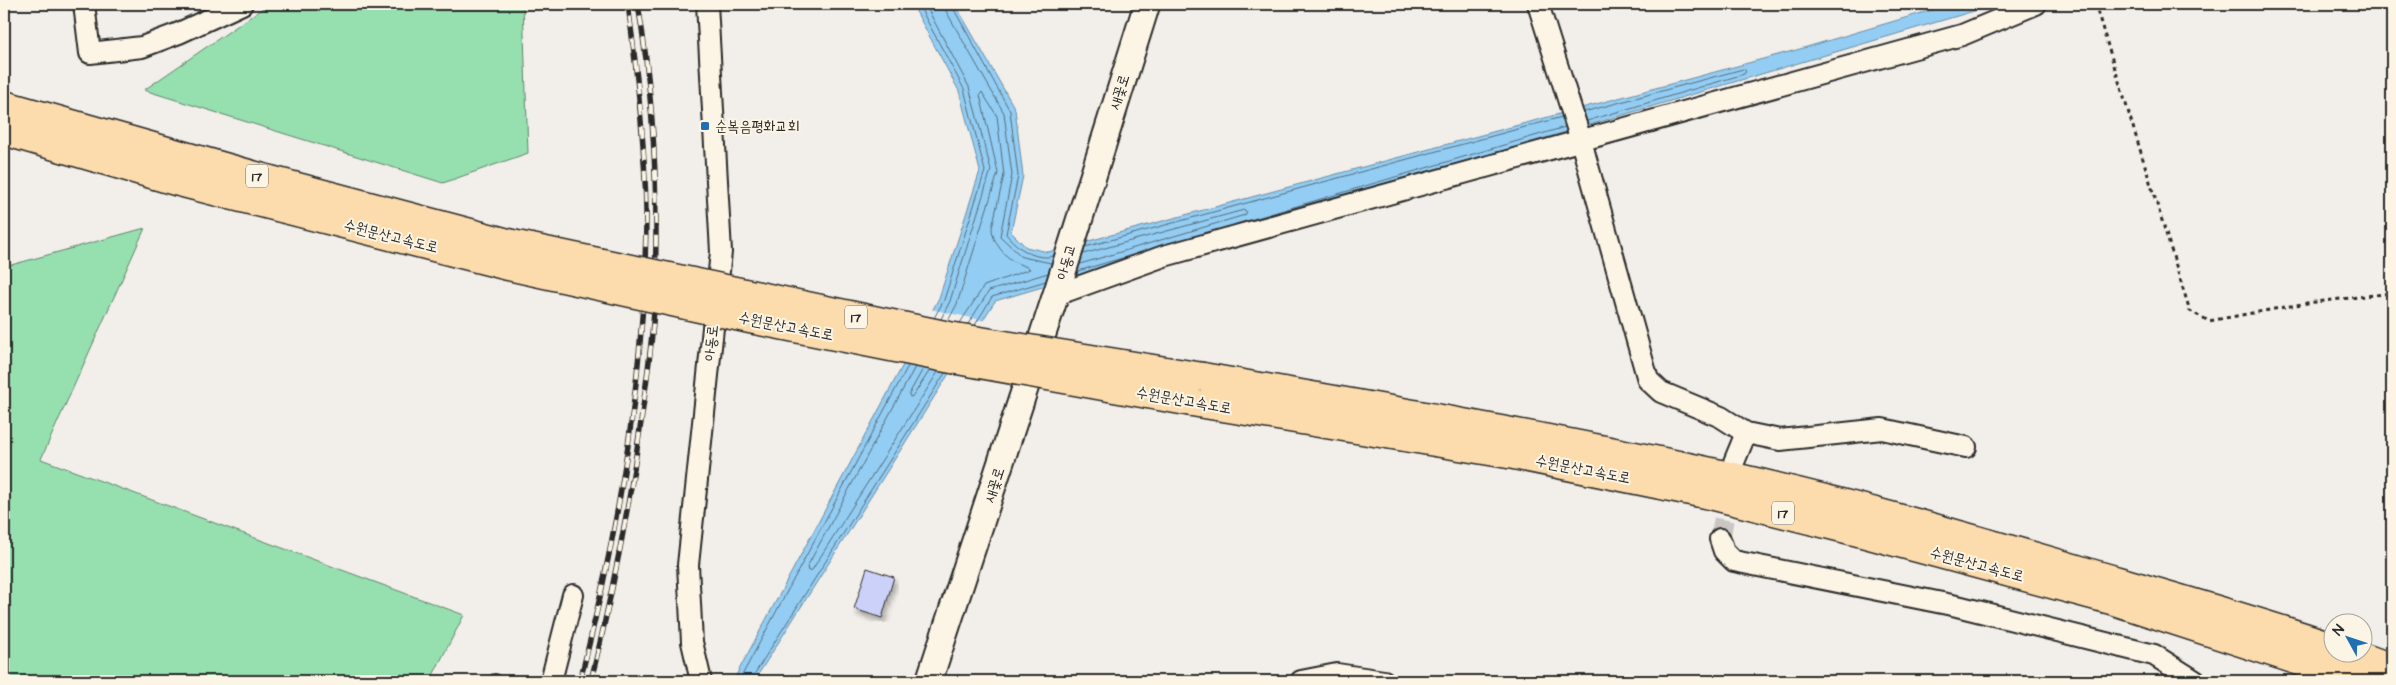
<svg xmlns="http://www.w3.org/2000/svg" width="2396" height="685" font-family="'Architects Daughter','Poor Story',sans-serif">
	<defs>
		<filter id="shadow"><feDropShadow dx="3" dy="5.5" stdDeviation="2.5" flood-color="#0004"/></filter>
	</defs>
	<rect width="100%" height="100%" fill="#f2eee9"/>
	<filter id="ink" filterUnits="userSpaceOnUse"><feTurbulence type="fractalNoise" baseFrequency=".02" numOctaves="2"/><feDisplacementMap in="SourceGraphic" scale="10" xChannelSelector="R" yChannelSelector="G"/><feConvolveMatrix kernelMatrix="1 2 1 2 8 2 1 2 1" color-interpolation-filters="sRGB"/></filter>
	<g filter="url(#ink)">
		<!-- green -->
		<g fill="#96dfaf" stroke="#60856d">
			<polygon points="269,4 523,4 528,153 443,183 144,90"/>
			<polygon points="145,228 41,459 464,615 430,681 4,681 4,267"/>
		</g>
		<!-- water -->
		<polygon fill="#93cdf3" stroke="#698ca3" points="912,4 955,4 1015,109 1023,176 1011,232 1026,247 1048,252 1800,49 1952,4 1991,4 1974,11 995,301 754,681 733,681 939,298 980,171 959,91"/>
		<!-- pier -->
		<polygon fill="#f2eee9" points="930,309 986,321 953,374 901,364"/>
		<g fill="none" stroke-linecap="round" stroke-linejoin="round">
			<!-- shore -->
			<g stroke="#556c7b" stroke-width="1">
				<polyline points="918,4 964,89 985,171 944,300 934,318"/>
				<polyline points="925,4 969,87 991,170 950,301 941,319"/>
				<polyline points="945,4 946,11 1004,113 1012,175 1000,236 1022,257 1051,263"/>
				<path d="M951 4 1010 111 1018 176 1006 234C1017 248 1035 261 1054 256"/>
				<polyline points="1584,112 1743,69 1746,71 1744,74 1587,121"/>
				<polyline points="1236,224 1565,127"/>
				<polyline points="1085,247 1562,117"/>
				<polyline points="1080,264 1245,215 1247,212 1244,210 1083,254"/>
				<polyline points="1078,271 1139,253"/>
				<path d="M948 321 957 304 998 173 980 95 982 92 997 116 1004 175 992 228C992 242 1006 259 1019 264 1024 266 1026 266 1030 269L984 286 960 323"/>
				<polyline points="968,324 989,291 1048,273"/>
				<polyline points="975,325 992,297 1046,281"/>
				<polyline points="915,367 807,567 808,571 812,570 938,372"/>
				<polyline points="923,369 909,394 910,397 913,396 930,370"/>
				<polyline points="739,681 908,366"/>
				<polyline points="750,681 945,373"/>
			</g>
		</g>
		<!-- building -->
		<polygon fill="#ccd1f9" stroke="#2b2b2b" filter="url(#shadow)" points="867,568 894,577 882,618 854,609"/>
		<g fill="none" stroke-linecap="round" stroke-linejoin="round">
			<!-- minor-tunnel -->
			<polyline stroke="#cac7c3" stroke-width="20" stroke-dasharray="20 10" stroke-linecap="butt" points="1720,539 1730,487"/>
			<!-- service casing -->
			<g stroke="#2b2b2b" stroke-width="14">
				<polyline id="service" points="495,681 495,680"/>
			</g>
			<!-- minor casing -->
			<g stroke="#2b2b2b" stroke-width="24">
				<g id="minor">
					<polyline points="84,4 90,53 142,47 179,33 242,4"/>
					<polyline points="1538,4 1579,134 1648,380 1661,392 1721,417 1746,433 1780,440 1882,429 1966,447"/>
					<polyline points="1056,295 1164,256 1962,35 2036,4"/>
					<polyline points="1734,462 1746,433"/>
					<polyline points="1720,539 1724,551 1734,561 1957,606 2154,655 2195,681"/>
					<polyline points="551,681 573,595"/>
					<polyline points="701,681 692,642 688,565 721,252 707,4"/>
					<polyline points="1301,681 1337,674 1384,681"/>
				</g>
			</g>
			<!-- tertiary casing -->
			<g stroke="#2b2b2b" stroke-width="29">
				<polyline id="tertiary" points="929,681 1058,288 1147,4"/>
			</g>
			<!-- motorway casing -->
			<g stroke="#2b2b2b" stroke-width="31">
				<g id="motorway">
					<polyline points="4,105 263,178 512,244"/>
					<polyline points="4,131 179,182 504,265"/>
					<path d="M1203 377C1368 406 1533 434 1697 469 1829 497 1958 534 2087 572 2170 596 2252 619 2334 647"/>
					<polyline points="1192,402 1514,455 1710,495 1858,532 2111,600 2361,681"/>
					<polyline points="2348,652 2392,668"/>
				</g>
			</g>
			<!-- path -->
			<polyline stroke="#2b2b2b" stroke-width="3" stroke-dasharray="4 4" stroke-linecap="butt" points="2095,4 2190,311 2209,321 2307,303 2392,293"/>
			<!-- service -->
			<use href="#service" stroke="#fcf5e5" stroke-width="10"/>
			<!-- minor -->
			<use href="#minor" stroke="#fcf5e5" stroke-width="20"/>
			<!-- tertiary -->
			<use href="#tertiary" stroke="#fcf5e5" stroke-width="25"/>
			<!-- motorway -->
			<use href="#motorway" stroke="#fcdcac" stroke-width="28"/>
			<!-- rail casing -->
			<g stroke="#2b2b2b" stroke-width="5.5">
				<g id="rail">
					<path d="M580 681C619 529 646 369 646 211 645 141 637 72 628 4"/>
					<path d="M591 681C612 595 629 509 641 422 646 384 652 346 654 309 659 207 655 105 638 4"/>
				</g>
			</g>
			<!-- rail -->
			<use href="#rail" stroke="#fcf5e5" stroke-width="4" stroke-dasharray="11" stroke-linecap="butt"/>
			<!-- motorway-bridge casing -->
			<g stroke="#2b2b2b" stroke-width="31" stroke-linecap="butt">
				<g id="motorway-bridge">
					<polyline points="512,244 949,336 1203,377"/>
					<polyline points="504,265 750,319 941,357 1192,402"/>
				</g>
			</g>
			<!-- motorway-bridge -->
			<use href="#motorway-bridge" stroke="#fcdcac" stroke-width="28"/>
		</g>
	</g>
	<!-- markers -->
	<rect fill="#1f6fb2" stroke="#fcf5e5" stroke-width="2" x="700" y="121" width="10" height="10" rx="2.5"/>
	<g text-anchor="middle" stroke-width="4" stroke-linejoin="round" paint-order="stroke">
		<!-- shield labels -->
		<g fill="#fcf5e5" stroke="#6a6863" stroke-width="1">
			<rect x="246" y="164.5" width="22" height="23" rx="4"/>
			<rect x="845" y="305.5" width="22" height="23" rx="4"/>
			<rect x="1772" y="501.5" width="22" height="23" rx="4"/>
		</g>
		<g font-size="14" font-weight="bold" fill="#2b2b2b">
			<text x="257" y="181">17</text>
			<text x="856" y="322">17</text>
			<text x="1783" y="518">17</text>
		</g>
		<!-- street labels -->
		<g font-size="15" fill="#2b2b2b" stroke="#fcf5e5">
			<text transform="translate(1119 92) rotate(-72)" y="5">새꽃로</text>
			<text transform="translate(391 236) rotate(14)" y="5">수원문산고속도로</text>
			<text transform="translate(1066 262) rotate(-74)" y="5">아동교</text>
			<text transform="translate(786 326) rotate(11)" y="5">수원문산고속도로</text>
			<text transform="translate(711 343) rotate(-84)" y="5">아동로</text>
			<text transform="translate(1184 400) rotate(10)" y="5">수원문산고속도로</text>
			<text transform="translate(1583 469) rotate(11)" y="5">수원문산고속도로</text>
			<text transform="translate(994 485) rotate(-72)" y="5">새꽃로</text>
			<text transform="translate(1977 564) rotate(15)" y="5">수원문산고속도로</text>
		</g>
		<!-- poi labels -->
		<g font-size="15" fill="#2b2b2b" stroke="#fcf5e5" text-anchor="start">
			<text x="715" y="131">순복음평화교회</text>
		</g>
	</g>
	<!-- margin -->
	<rect width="2396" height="685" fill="none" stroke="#fcf5e5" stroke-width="20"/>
	<rect x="10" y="10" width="2376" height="665" fill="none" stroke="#2b2b2b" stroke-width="2" filter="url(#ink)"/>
	<!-- north arrow -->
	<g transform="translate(2348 638) rotate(310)"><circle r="24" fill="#fcf5e5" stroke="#a8a49b"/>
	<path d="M0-4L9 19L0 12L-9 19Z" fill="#1f6fb2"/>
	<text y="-8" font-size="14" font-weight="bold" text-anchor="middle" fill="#2b2b2b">N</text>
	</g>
</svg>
